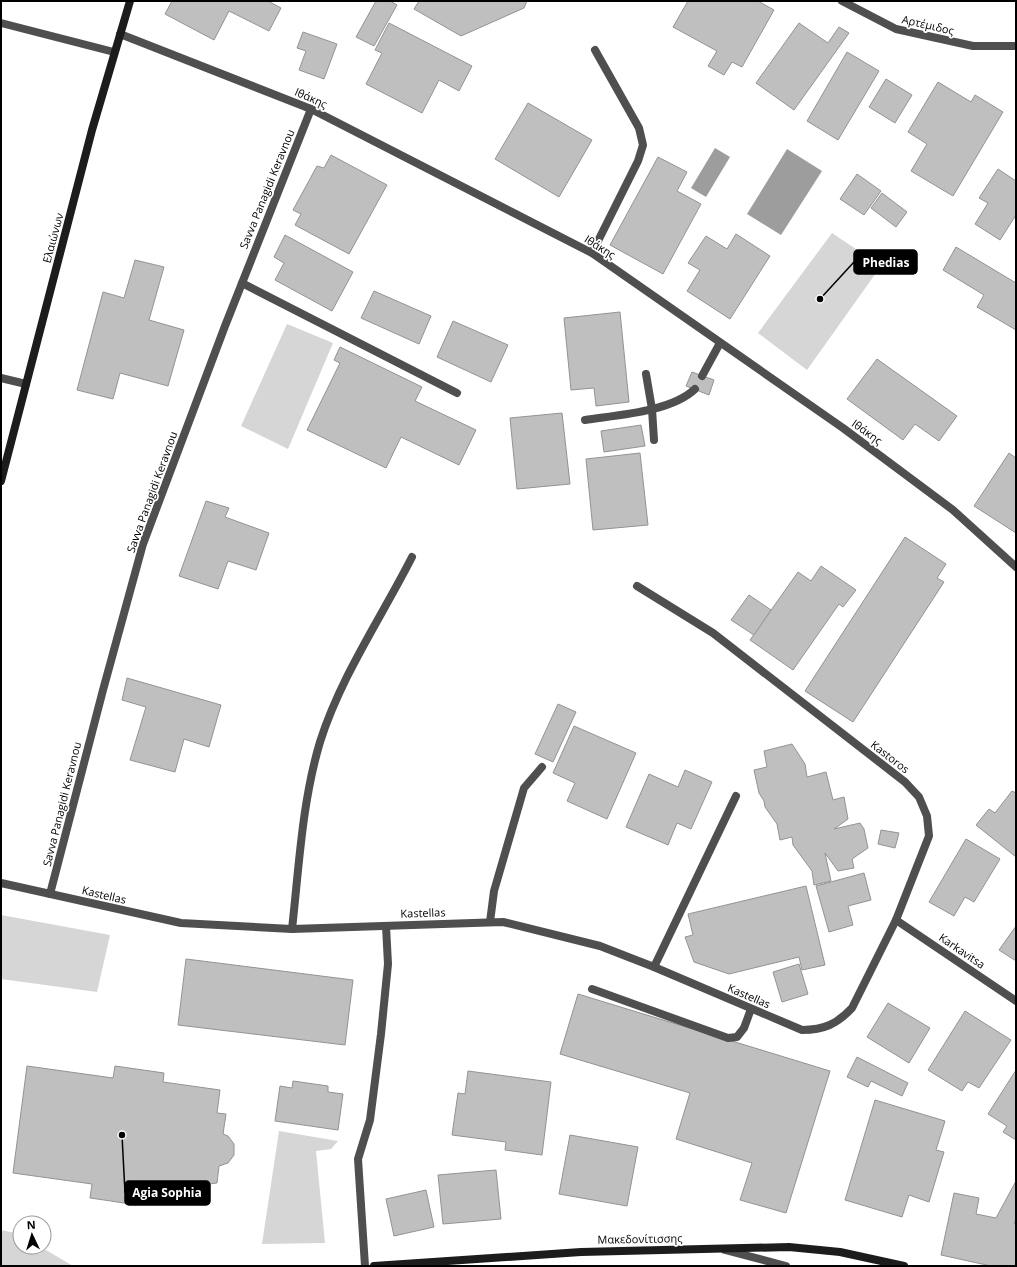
<svg xmlns="http://www.w3.org/2000/svg" width="1017" height="1267" font-family="'Open Sans',sans-serif">
	<rect width="100%" height="100%" fill="#fff"/>
	<!-- green -->
	<g fill="#d6d6d6">
		<polygon points="832,233 881,266 807,370 758,333"/>
		<polygon points="287,324 333,343 288,449 241,426"/>
		<polygon points="1,915 110,935 97,992 1,979"/>
		<polygon points="279,1131 338,1141 331,1149 316,1151 325,1243 262,1244"/>
		<polygon points="1,1230 20,1234 20,1247 41,1247 73,1266 1,1266"/>
	</g>
	<!-- water -->
	<g fill="#9d9d9d">
		<polygon points="715,148 730,157 706,197 691,188"/>
		<polygon points="787,149 822,171 781,235 747,214"/>
	</g>
	<!-- building -->
	<g fill="#bfbfbf" stroke="#939393">
		<polygon points="172,1 268,1 281,8 269,31 229,11 214,40 165,14"/>
		<polygon points="376,1 390,1 397,5 374,46 356,37"/>
		<polygon points="419,1 527,1 524,8 461,36 414,9"/>
		<polygon points="688,1 758,1 774,10 742,67 732,62 724,75 708,66 717,51 673,27"/>
		<polygon points="389,23 472,66 459,91 439,80 422,113 366,84 382,53 375,50"/>
		<polygon points="799,23 828,43 839,27 849,33 794,110 756,83"/>
		<polygon points="303,32 337,44 324,79 299,70 306,51 297,48"/>
		<polygon points="847,52 879,71 838,140 807,121"/>
		<polygon points="886,79 912,95 895,123 869,107"/>
		<polygon points="938,82 971,102 975,95 1003,112 953,196 911,171 927,144 908,132"/>
		<polygon points="528,103 592,140 559,197 495,159"/>
		<polygon points="331,155 387,185 349,254 295,225 301,214 293,210 317,166 324,168"/>
		<polygon points="658,157 687,172 677,191 701,204 663,274 610,245"/>
		<polygon points="998,169 1016,181 1016,215 1000,240 975,224 988,203 979,198"/>
		<polygon points="857,174 881,191 864,215 840,199"/>
		<polygon points="882,193 907,212 896,227 871,208"/>
		<polygon points="736,234 770,256 730,319 687,291 700,270 688,263 706,236 727,249"/>
		<polygon points="285,235 353,272 332,311 275,280 284,263 274,257"/>
		<polygon points="956,247 1016,283 1016,330 977,307 984,295 943,270"/>
		<polygon points="135,260 164,267 149,320 184,330 168,386 120,373 113,399 77,390 103,292 124,298"/>
		<polygon points="374,291 431,316 419,344 361,318"/>
		<polygon points="620,312 629,402 596,406 594,388 571,390 564,318"/>
		<polygon points="453,321 508,345 491,382 437,357"/>
		<polygon points="340,347 422,387 415,401 476,430 459,465 401,437 386,468 307,430 340,363 334,360"/>
		<polygon points="877,359 957,416 939,441 915,424 903,440 847,399"/>
		<polygon points="692,372 714,380 709,395 686,386"/>
		<polygon points="562,413 570,484 517,489 510,418"/>
		<polygon points="641,425 645,446 604,452 601,431"/>
		<polygon points="640,453 648,525 593,530 586,459"/>
		<polygon points="1009,453 1016,458 1016,533 974,506"/>
		<polygon points="206,501 229,508 225,517 269,533 256,570 228,561 218,589 179,576"/>
		<polygon points="905,537 946,564 937,578 944,582 853,722 805,691"/>
		<polygon points="821,566 856,590 843,607 839,604 793,670 750,640 798,572 811,581"/>
		<polygon points="749,595 771,610 754,635 731,620"/>
		<polygon points="127,678 221,705 209,747 184,739 175,772 130,760 146,707 122,700"/>
		<polygon points="558,704 576,712 553,762 535,754"/>
		<polygon points="574,726 636,753 607,819 567,801 575,783 553,773"/>
		<polygon points="792,744 805,764 807,777 826,772 833,800 844,797 848,819 834,829 860,823 864,829 868,848 852,859 854,868 838,871 825,853 831,881 814,885 812,871 793,845 792,837 780,840 777,824 765,807 764,801 759,793 754,770 767,767 764,751"/>
		<polygon points="685,770 712,782 691,829 677,823 668,845 626,827 649,774 678,787"/>
		<polygon points="1012,791 1016,793 1016,857 976,825 989,809 995,813"/>
		<polygon points="881,830 899,833 895,848 878,844"/>
		<polygon points="966,839 1000,859 974,902 965,897 954,916 929,902"/>
		<polygon points="864,873 871,900 848,906 853,925 829,932 816,886"/>
		<polygon points="806,886 825,965 802,970 799,957 729,974 694,962 685,937 693,935 688,914"/>
		<polygon points="1016,926 1016,961 999,950"/>
		<polygon points="186,959 353,980 345,1045 178,1025"/>
		<polygon points="799,964 808,994 782,1002 773,972"/>
		<polygon points="578,994 830,1071 786,1213 740,1200 752,1163 676,1139 690,1093 560,1054"/>
		<polygon points="888,1003 930,1028 909,1063 867,1037"/>
		<polygon points="965,1011 1011,1040 979,1088 968,1082 962,1091 928,1070"/>
		<polygon points="857,1057 908,1083 902,1096 871,1081 868,1087 847,1077"/>
		<polygon points="27,1066 113,1078 115,1066 164,1073 163,1082 220,1090 217,1113 226,1114 223,1134 228,1136 234,1144 234,1155 228,1163 219,1166 217,1183 209,1184 206,1201 138,1192 136,1205 111,1201 90,1198 92,1184 13,1173"/>
		<polygon points="1016,1070 1016,1140 1003,1132 1007,1126 988,1114"/>
		<polygon points="468,1071 551,1082 542,1155 505,1150 506,1142 452,1135 458,1093 465,1094"/>
		<polygon points="293,1081 328,1086 328,1092 343,1094 338,1130 275,1121 280,1086 292,1088"/>
		<polygon points="875,1100 945,1121 936,1150 944,1152 929,1202 909,1195 902,1217 845,1200"/>
		<polygon points="570,1135 638,1147 627,1206 559,1194"/>
		<polygon points="496,1170 501,1219 443,1224 438,1175"/>
		<polygon points="1016,1181 1016,1220 1014,1223 1016,1224 1016,1266 991,1266 941,1255 954,1193 979,1198 976,1214 996,1218"/>
		<polygon points="426,1190 434,1227 394,1236 386,1199"/>
	</g>
	<g fill="none" stroke-linecap="round" stroke-linejoin="round">
		<!-- service -->
		<g stroke="#4f4f4f" stroke-width="8">
			<polyline points="1,23 114,52"/>
			<polyline points="592,253 638,161 643,145 639,128 595,50"/>
			<polyline points="242,283 457,393"/>
			<polyline points="646,374 652,409 654,440"/>
			<polyline points="702,376 720,343"/>
			<path d="M585 420C617 415 671 412 695 389"/>
			<polyline points="490,922 494,891 524,788 542,767"/>
			<path d="M292 929C299 867 302 802 320 742 341 676 381 618 412 557"/>
			<polyline points="654,967 736,796"/>
			<polyline points="592,989 728,1038 737,1037 744,1028 751,1009"/>
			<polyline points="365,1266 358,1159 370,1120 381,1034 388,964 386,926"/>
		</g>
		<!-- minor -->
		<g stroke="#4f4f4f" stroke-width="8">
			<polyline points="842,1 896,29 973,46 1016,46"/>
			<polyline points="120,34 311,109 592,253 843,428 953,510 1016,567"/>
			<polyline points="1,378 26,384"/>
			<path d="M1 883 181 923 292 929 503 922 600 946 654 967 802 1030C824 1030 837 1024 852 1008L896 920 929 836 927 816 919 797 905 782 713 633 637 586"/>
			<polyline points="50,894 103,690 143,544 225,326 311,109"/>
			<polyline points="896,920 1016,1001"/>
		</g>
		<!-- tertiary -->
		<polyline stroke="#4f4f4f" stroke-width="8" points="725,1250 786,1266"/>
		<!-- secondary -->
		<g stroke="#1c1c1c" stroke-width="8">
			<polyline points="1,481 92,130 130,1"/>
			<polyline points="374,1266 581,1252 789,1247 840,1252 904,1266"/>
		</g>
	</g>
	<g text-anchor="middle" stroke-width="3.5" stroke-linejoin="round" paint-order="stroke">
		<!-- street labels -->
		<g font-size="11" fill="#000" stroke="#fff">
			<text transform="translate(928 25) rotate(13)" y="4">Αρτέμιδος</text>
			<text transform="translate(311 98) rotate(24)" y="4">Ιθάκης</text>
			<text transform="translate(267 189) rotate(-68)" y="4">Savva Panagidi Keravnou</text>
			<text transform="translate(53 238) rotate(-75)" y="4">Ελαιώνων</text>
			<text transform="translate(600 247) rotate(32)" y="4">Ιθάκης</text>
			<text transform="translate(867 432) rotate(36)" y="4">Ιθάκης</text>
			<text transform="translate(152 492) rotate(-70)" y="4">Savva Panagidi Keravnou</text>
			<text transform="translate(890 757) rotate(38)" y="4">Kastoros</text>
			<text transform="translate(62 804) rotate(-76)" y="4">Savva Panagidi Keravnou</text>
			<text transform="translate(104 895) rotate(13)" y="4">Kastellas</text>
			<text transform="translate(423 913) rotate(-2)" y="4">Kastellas</text>
			<text transform="translate(962 951) rotate(34)" y="4">Karkavitsa</text>
			<text transform="translate(749 996) rotate(23)" y="4">Kastellas</text>
			<text transform="translate(640 1239) rotate(-1)" y="4">Μακεδονίτισσης</text>
		</g>
	</g>
	<!-- callouts -->
	<path fill="none" stroke="#000" stroke-width="1.5" d="M820 299L854 262M122 1135L125 1193"/>
	<g fill="#000" stroke="#fff" stroke-width="1.5">
		<circle cx="820" cy="299" r="4"/>
		<circle cx="122" cy="1135" r="4"/>
	</g>
	<g fill="#000" stroke="#000" stroke-width="1.5">
		<rect x="854" y="250" width="63" height="24" rx="4"/>
		<rect x="125" y="1181" width="85" height="24" rx="4"/>
	</g>
	<g font-size="12" text-anchor="middle" font-weight="bold" fill="#fff">
		<text x="886" y="267">Phedias</text>
		<text x="167" y="1197">Agia Sophia</text>
	</g>
	<!-- border -->
	<rect width="1017" height="1267" fill="none" stroke="#000000" stroke-width="4"/>
	<!-- north arrow -->
	<g transform="translate(32 1235) rotate(356)"><circle r="19" fill="#ffffff" stroke="#999999"/>
	<path d="M0-3L7 15L0 10L-7 15Z" fill="#000000"/>
	<text y="-6" font-size="11" font-weight="bold" text-anchor="middle" fill="#000000">N</text>
	</g>
</svg>
